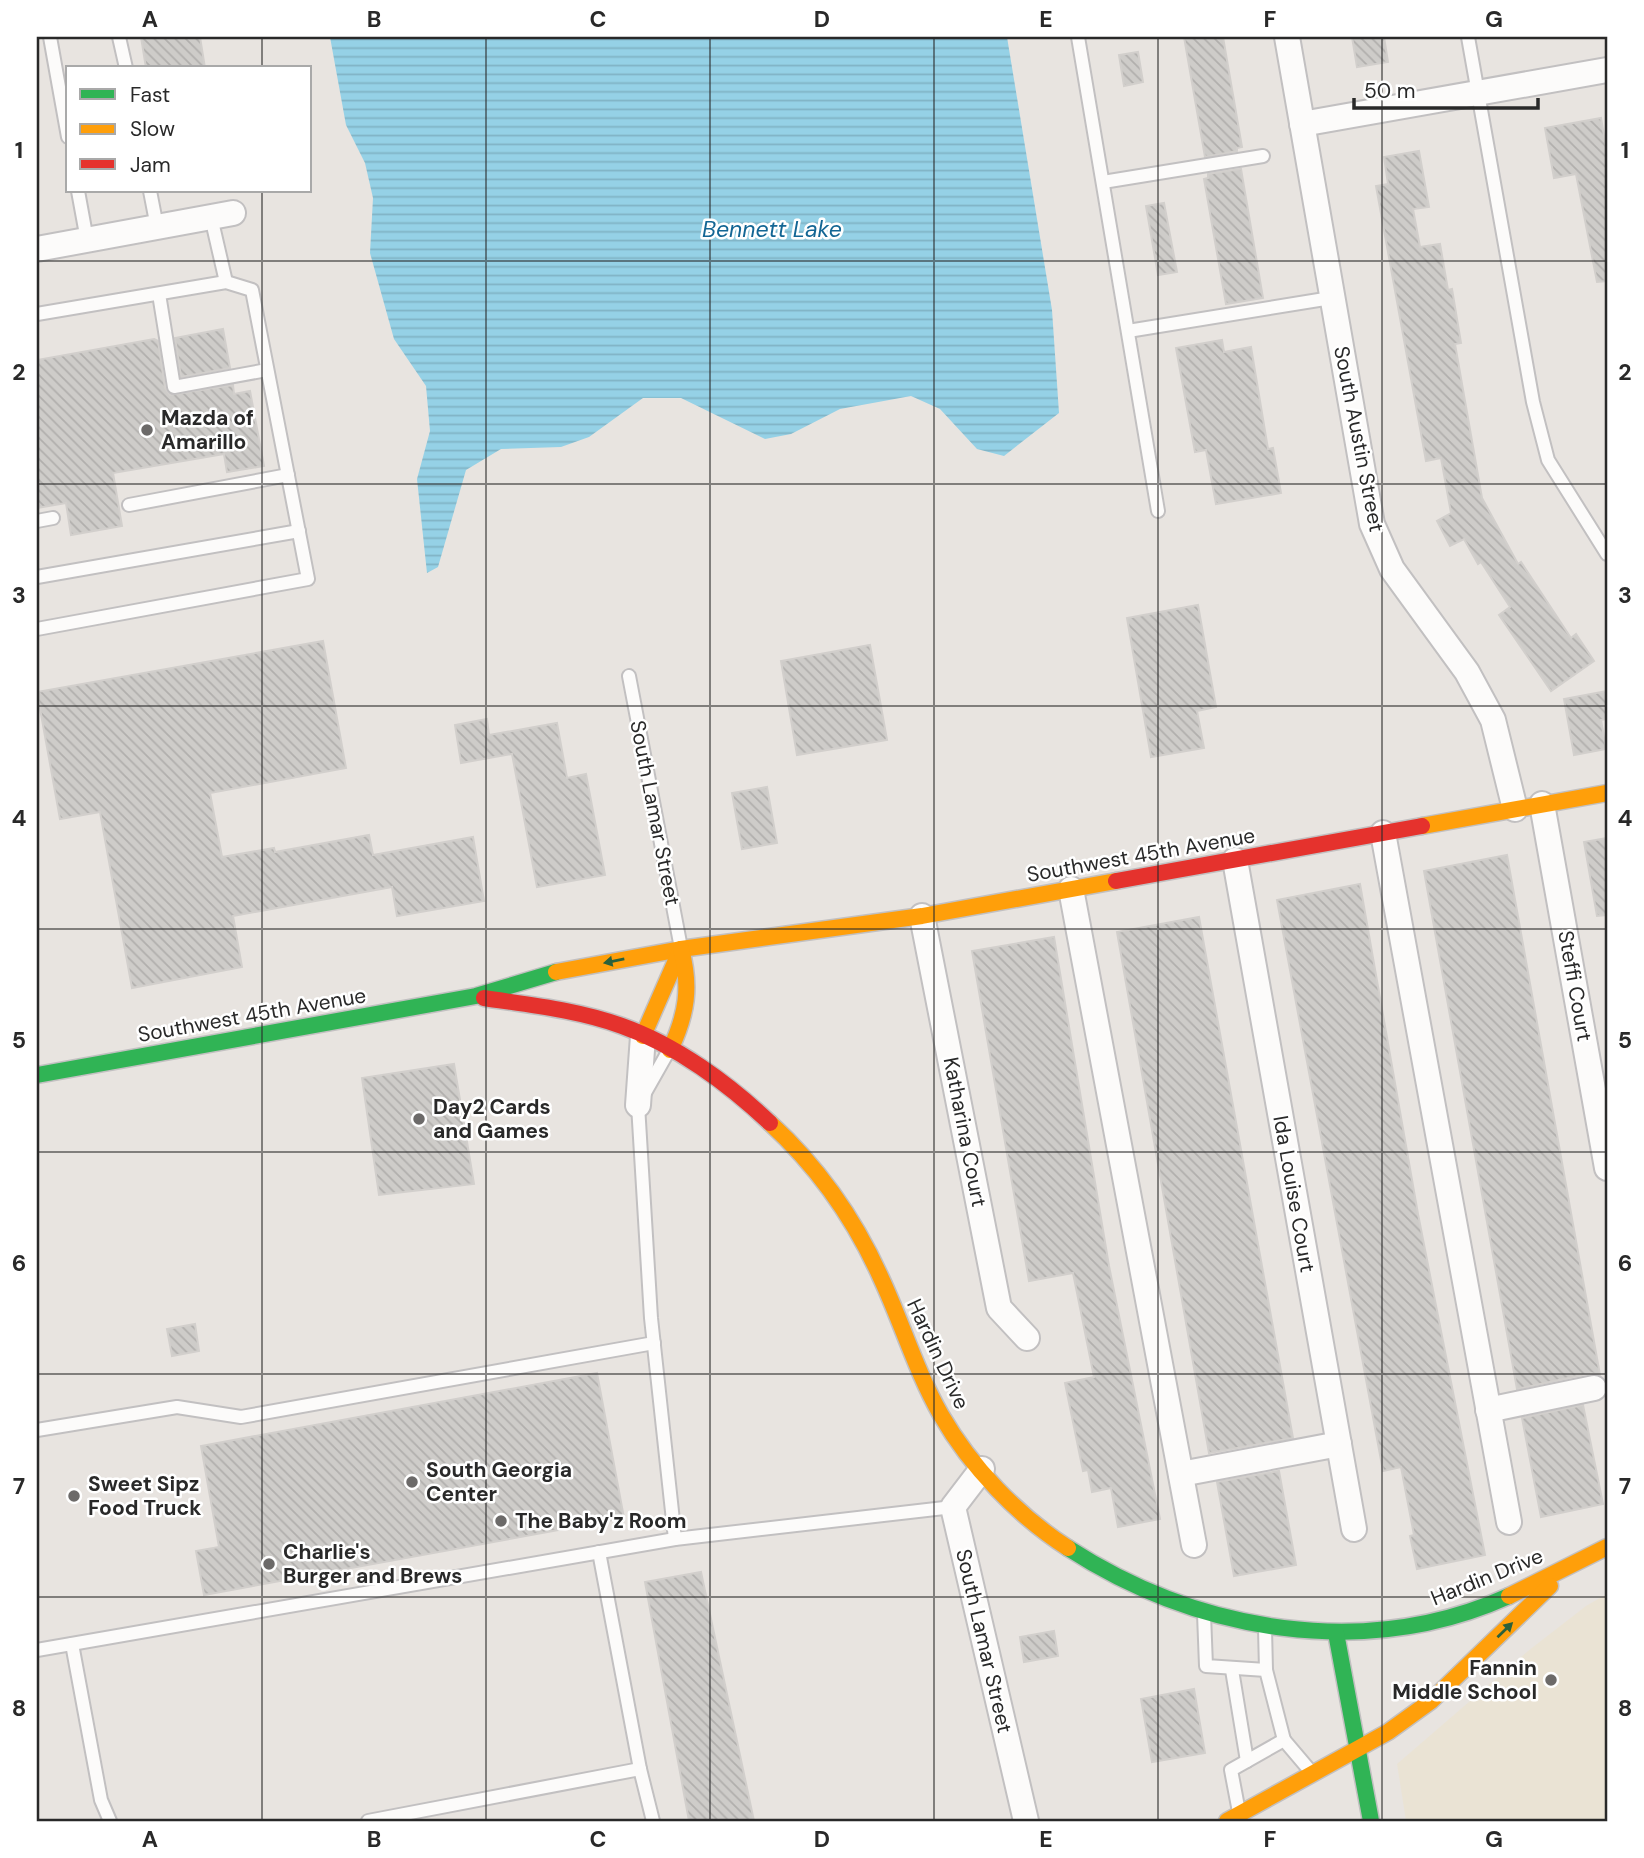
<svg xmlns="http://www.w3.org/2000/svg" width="1644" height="1858" font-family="'DM Sans',sans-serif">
	<defs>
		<pattern id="water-rules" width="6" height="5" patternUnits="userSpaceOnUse" patternTransform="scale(1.75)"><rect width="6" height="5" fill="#95d1e6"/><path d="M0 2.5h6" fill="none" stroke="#80b3c5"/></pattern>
		<pattern id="building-back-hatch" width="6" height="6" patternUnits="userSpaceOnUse" patternTransform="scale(1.75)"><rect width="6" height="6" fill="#ceccc9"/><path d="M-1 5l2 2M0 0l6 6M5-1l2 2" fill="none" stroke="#b1afad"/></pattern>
	</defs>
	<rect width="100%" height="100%" fill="#e8e4e0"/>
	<!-- education -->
	<polygon fill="#eae3d4" points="1607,1594 1607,1821 1406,1821 1397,1764 1528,1651 1586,1606"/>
	<!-- water -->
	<polygon fill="url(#water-rules)" points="330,37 1007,37 1052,310 1059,413 1004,456 977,449 940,409 911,396 840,409 791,434 765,439 681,398 643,398 589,437 561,447 501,449 466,470 438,567 427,573 417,479 430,431 426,386 394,339 370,253 373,198 365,163 346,125"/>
	<!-- building -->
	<g fill="url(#building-back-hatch)" stroke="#d2cfcc" stroke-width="2">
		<polygon points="141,37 200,37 205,68 146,68"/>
		<polygon points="1184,37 1223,37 1242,147 1237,148 1237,151 1205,157"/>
		<polygon points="1352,37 1384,37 1388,62 1357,67"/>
		<polygon points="1138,52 1143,82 1124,86 1119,55"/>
		<polygon points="1601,118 1607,153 1607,281 1597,282 1576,174 1554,178 1545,128"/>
		<polygon points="1419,151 1429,207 1413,209 1420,247 1440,244 1448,290 1452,289 1461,343 1455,344 1482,498 1518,564 1521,562 1571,638 1576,634 1594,661 1551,691 1499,615 1510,607 1481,562 1478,564 1464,539 1450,546 1437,521 1451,513 1441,458 1426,461 1376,186 1388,184 1384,157"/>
		<polygon points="1241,169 1263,298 1226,304 1204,179 1208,178 1208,174"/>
		<polygon points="1164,203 1177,272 1158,275 1146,206"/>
		<polygon points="223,329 230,368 181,377 175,338"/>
		<polygon points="154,339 158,341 165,388 170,395 233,385 234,394 250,391 264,466 227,472 224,454 113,473 122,526 71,535 66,503 37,508 37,360"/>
		<polygon points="1222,340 1224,352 1251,347 1268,449 1273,448 1281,493 1216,504 1206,450 1195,452 1176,348"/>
		<polygon points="1198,605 1216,707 1197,711 1204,748 1151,757 1127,618"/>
		<polygon points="323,641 346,768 210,793 222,857 274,848 275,852 369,835 373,855 473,837 484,901 397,916 392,887 233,916 242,967 132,988 100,812 60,819 37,692"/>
		<polygon points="870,645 887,740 797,755 781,661"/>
		<polygon points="1607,691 1607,719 1601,720 1606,749 1574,755 1564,699"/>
		<polygon points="487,719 489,735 557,723 567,778 586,774 605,875 537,887 512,754 461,763 455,725"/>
		<polygon points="767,787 777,843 742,849 732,793"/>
		<polygon points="1607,838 1607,915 1597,916 1584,842"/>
		<polygon points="1507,855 1600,1375 1591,1373 1517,1389 1424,871"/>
		<polygon points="1360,884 1418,1214 1485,1555 1417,1569 1410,1536 1414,1535 1401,1467 1383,1471 1277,900"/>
		<polygon points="1199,917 1293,1438 1209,1453 1117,932"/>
		<polygon points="1054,937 1109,1266 1160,1519 1118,1527 1111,1488 1092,1492 1088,1470 1083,1471 1065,1383 1094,1377 1073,1273 1029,1281 972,951"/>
		<polygon points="454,1064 474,1184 379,1195 362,1078"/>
		<polygon points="195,1324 199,1351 172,1356 167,1329"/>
		<polygon points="597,1373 624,1518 204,1595 196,1551 219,1547 201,1446"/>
		<polygon points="1583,1405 1603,1504 1541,1517 1522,1418"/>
		<polygon points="1279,1471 1296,1565 1234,1576 1217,1482"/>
		<polygon points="701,1572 754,1821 689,1821 645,1582"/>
		<polygon points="1054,1631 1058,1656 1024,1662 1020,1637"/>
		<polygon points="1194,1689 1205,1753 1152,1762 1141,1699"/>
	</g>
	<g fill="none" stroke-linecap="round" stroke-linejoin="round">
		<!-- lane casing -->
		<g stroke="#c2c0c1" stroke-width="16">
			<g id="lane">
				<polyline points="50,37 68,137"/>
				<polyline points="119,37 126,68"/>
				<polyline points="1078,37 1158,511"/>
				<polyline points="1468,37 1533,402 1548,460 1607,554"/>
				<polyline points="1103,182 1263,156"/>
				<polyline points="78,191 87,240"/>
				<polyline points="150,191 157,227"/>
				<polyline points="211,217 226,282"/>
				<polyline points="159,294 174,387 267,370"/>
				<polyline points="37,314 226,282 252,290 308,579 37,629"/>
				<polyline points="1128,331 1331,298"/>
				<polyline points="129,505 288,475"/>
				<polyline points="37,521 53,518"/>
				<polyline points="37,577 299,531"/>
				<polyline points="629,676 681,948"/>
				<polyline points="668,1052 638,1105 651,1318 675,1539"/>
				<polyline points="37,1430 177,1407 241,1417 654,1343"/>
				<polyline points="599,1552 640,1769 653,1821"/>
				<polyline points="1204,1614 1206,1666 1266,1670 1284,1740"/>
				<polyline points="1265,1629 1266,1670"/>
				<polyline points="72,1644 101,1800 110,1821"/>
				<polyline points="37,1650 675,1539 953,1507"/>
				<polyline points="1232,1670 1247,1761"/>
				<polyline points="1239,1812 1231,1770 1284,1740 1312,1773"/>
				<polyline points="368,1821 640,1769"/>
			</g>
		</g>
		<!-- street casing -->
		<g stroke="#c2c0c1" stroke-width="28">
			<g id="street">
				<polyline points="1287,37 1372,524 1392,569 1467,672 1493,720 1515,809"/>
				<polyline points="1302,124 1607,70"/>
				<polyline points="37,249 233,213"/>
				<polyline points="1542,804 1607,1168"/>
				<polyline points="1383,833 1509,1522"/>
				<polyline points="1235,860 1354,1529"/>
				<polyline points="1071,889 1194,1545"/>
				<polyline points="922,916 999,1308 1027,1338"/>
				<polyline points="638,1105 643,1036"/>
				<polyline points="1488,1410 1594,1388"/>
				<polyline points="982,1469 953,1507 1026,1821"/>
				<polyline points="1181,1474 1339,1444"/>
			</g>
		</g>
		<!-- fast casing -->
		<g stroke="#c2c0c1" stroke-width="19">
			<g id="fast">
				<polyline points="37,1075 476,996 556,972"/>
				<path d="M1068 1548C1198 1632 1365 1661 1509 1596"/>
				<polyline points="1336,1633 1371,1821"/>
			</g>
		</g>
		<!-- slow casing -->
		<g stroke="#c2c0c1" stroke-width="19">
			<g id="slow">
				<polyline points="1422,826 1607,793"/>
				<polyline points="556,972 681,949 922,916 1116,881"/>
				<polyline points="643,1036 681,949"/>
				<path d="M670 1050C687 1014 691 987 681 949"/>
				<path d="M770 1123C817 1166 855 1220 881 1278 902 1323 916 1371 941 1415 971 1467 1018 1516 1068 1548"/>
				<polyline points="1509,1596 1607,1547"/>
				<polyline points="1227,1821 1388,1732 1431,1701 1550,1586"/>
			</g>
		</g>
		<!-- jam casing -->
		<g stroke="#c2c0c1" stroke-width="19">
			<g id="jam">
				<polyline points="1116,881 1422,826"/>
				<path d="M484 998C530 1005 578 1010 622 1026 676 1045 729 1084 770 1123"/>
			</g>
		</g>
		<!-- lane -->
		<use href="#lane" stroke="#fcfbfa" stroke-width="12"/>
		<!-- street -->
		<use href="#street" stroke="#fcfbfa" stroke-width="24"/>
		<!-- fast -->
		<use href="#fast" stroke="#30b455" stroke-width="16"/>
		<!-- slow -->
		<use href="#slow" stroke="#ff9f0a" stroke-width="16"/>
		<!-- jam -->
		<use href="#jam" stroke="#e5322d" stroke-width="16"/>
	</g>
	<!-- one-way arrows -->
	<defs><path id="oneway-solid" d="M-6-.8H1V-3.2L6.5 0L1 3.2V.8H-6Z" transform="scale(1.75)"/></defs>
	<g fill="#2c613b">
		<use href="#oneway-solid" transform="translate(614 961) rotate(169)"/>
		<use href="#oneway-solid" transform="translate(1505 1630) rotate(-44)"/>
	</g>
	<!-- grid -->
	<path fill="none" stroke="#292929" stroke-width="2" stroke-opacity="0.55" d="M262 37V68M486 37V1821M710 37V1821M934 37V1821M1158 37V1821M1382 37V1821M262 191V1821M37 261H1607M37 484H1607M37 706H1607M37 929H1607M37 1152H1607M37 1374H1607M37 1597H1607"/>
	<!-- markers -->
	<g fill="#6c6a69" stroke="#fff" stroke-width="2.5">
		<circle cx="147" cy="430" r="7"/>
		<circle cx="419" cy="1119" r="7"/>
		<circle cx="412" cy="1482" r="7"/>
		<circle cx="74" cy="1496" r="7"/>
		<circle cx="501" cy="1521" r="7"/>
		<circle cx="269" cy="1564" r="7"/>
		<circle cx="1551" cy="1680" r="7"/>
	</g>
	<g text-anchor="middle" stroke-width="5" stroke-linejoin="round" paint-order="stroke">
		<!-- poi labels -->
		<g font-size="21" font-weight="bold" fill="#292929" stroke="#fff" text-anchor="start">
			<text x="161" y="425">Mazda of<tspan x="161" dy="24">Amarillo</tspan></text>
			<text x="433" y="1114">Day2 Cards<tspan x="433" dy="24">and Games</tspan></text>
			<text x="426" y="1477">South Georgia<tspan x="426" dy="24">Center</tspan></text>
			<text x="88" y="1491">Sweet Sipz<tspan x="88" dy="24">Food Truck</tspan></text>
			<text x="515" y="1528">The Baby'z Room</text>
			<text x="283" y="1559">Charlie's<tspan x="283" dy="24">Burger and Brews</tspan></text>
			<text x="1537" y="1675" text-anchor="end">Fannin<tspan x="1537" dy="24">Middle School</tspan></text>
		</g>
		<!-- street labels -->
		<g font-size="21" fill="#292929" stroke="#fff">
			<text transform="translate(1359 439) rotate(79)" y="7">South Austin Street</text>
			<text transform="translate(655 813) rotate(79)" y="7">South Lamar Street</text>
			<text transform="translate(1141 855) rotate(-10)" y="7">Southwest 45th Avenue</text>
			<text transform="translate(1575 986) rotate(80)" y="7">Steffi Court</text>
			<text transform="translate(252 1015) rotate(-10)" y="7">Southwest 45th Avenue</text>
			<text transform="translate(965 1132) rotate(79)" y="7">Katharina Court</text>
			<text transform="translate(1294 1194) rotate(80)" y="7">Ida Louise Court</text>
			<text transform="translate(938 1354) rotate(65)" y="7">Hardin Drive</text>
			<text transform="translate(1487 1577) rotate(-22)" y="7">Hardin Drive</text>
			<text transform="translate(984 1641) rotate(77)" y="7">South Lamar Street</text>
		</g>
		<!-- water labels -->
		<g font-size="23" font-style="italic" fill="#136694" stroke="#fff">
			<text x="772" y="237">Bennett Lake</text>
		</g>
	</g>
	<!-- border -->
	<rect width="1644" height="1858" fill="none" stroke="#ffffff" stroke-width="77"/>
	<!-- legend -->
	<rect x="66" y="66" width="245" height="126" fill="#ffffff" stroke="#a9a9a9" stroke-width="2"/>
	<rect x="80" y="89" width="35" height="10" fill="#30b455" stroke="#a9a9a9" stroke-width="2"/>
	<text x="130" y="102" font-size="21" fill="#292929">Fast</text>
	<rect x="80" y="124" width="35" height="10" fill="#ff9f0a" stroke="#a9a9a9" stroke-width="2"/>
	<text x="130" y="136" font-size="21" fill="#292929">Slow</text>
	<rect x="80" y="159" width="35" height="10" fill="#e5322d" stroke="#a9a9a9" stroke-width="2"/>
	<text x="130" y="172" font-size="21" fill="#292929">Jam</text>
	<!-- scale -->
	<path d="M1354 98v10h184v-10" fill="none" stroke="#292929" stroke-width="3.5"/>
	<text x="1364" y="98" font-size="21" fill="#292929" stroke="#ffffff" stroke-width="5" paint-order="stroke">50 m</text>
	<rect x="38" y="38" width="1568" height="1782" fill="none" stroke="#292929" stroke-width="2.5"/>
	<g font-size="23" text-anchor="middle" font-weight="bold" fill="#292929">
		<text x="150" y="27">A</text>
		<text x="374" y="27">B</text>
		<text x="598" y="27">C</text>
		<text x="822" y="27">D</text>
		<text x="1046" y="27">E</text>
		<text x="1270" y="27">F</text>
		<text x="1494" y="27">G</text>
		<text x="19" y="158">1</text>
		<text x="1625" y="158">1</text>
		<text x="19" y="380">2</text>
		<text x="1625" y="380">2</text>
		<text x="19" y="603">3</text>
		<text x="1625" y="603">3</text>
		<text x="19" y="826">4</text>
		<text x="1625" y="826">4</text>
		<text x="19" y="1048">5</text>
		<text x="1625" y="1048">5</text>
		<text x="19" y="1271">6</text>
		<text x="1625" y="1271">6</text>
		<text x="19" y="1494">7</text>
		<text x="1625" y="1494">7</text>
		<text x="19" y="1716">8</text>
		<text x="1625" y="1716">8</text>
		<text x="150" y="1847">A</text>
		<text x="374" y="1847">B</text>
		<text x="598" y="1847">C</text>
		<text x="822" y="1847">D</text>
		<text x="1046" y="1847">E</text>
		<text x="1270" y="1847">F</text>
		<text x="1494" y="1847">G</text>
	</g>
</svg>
